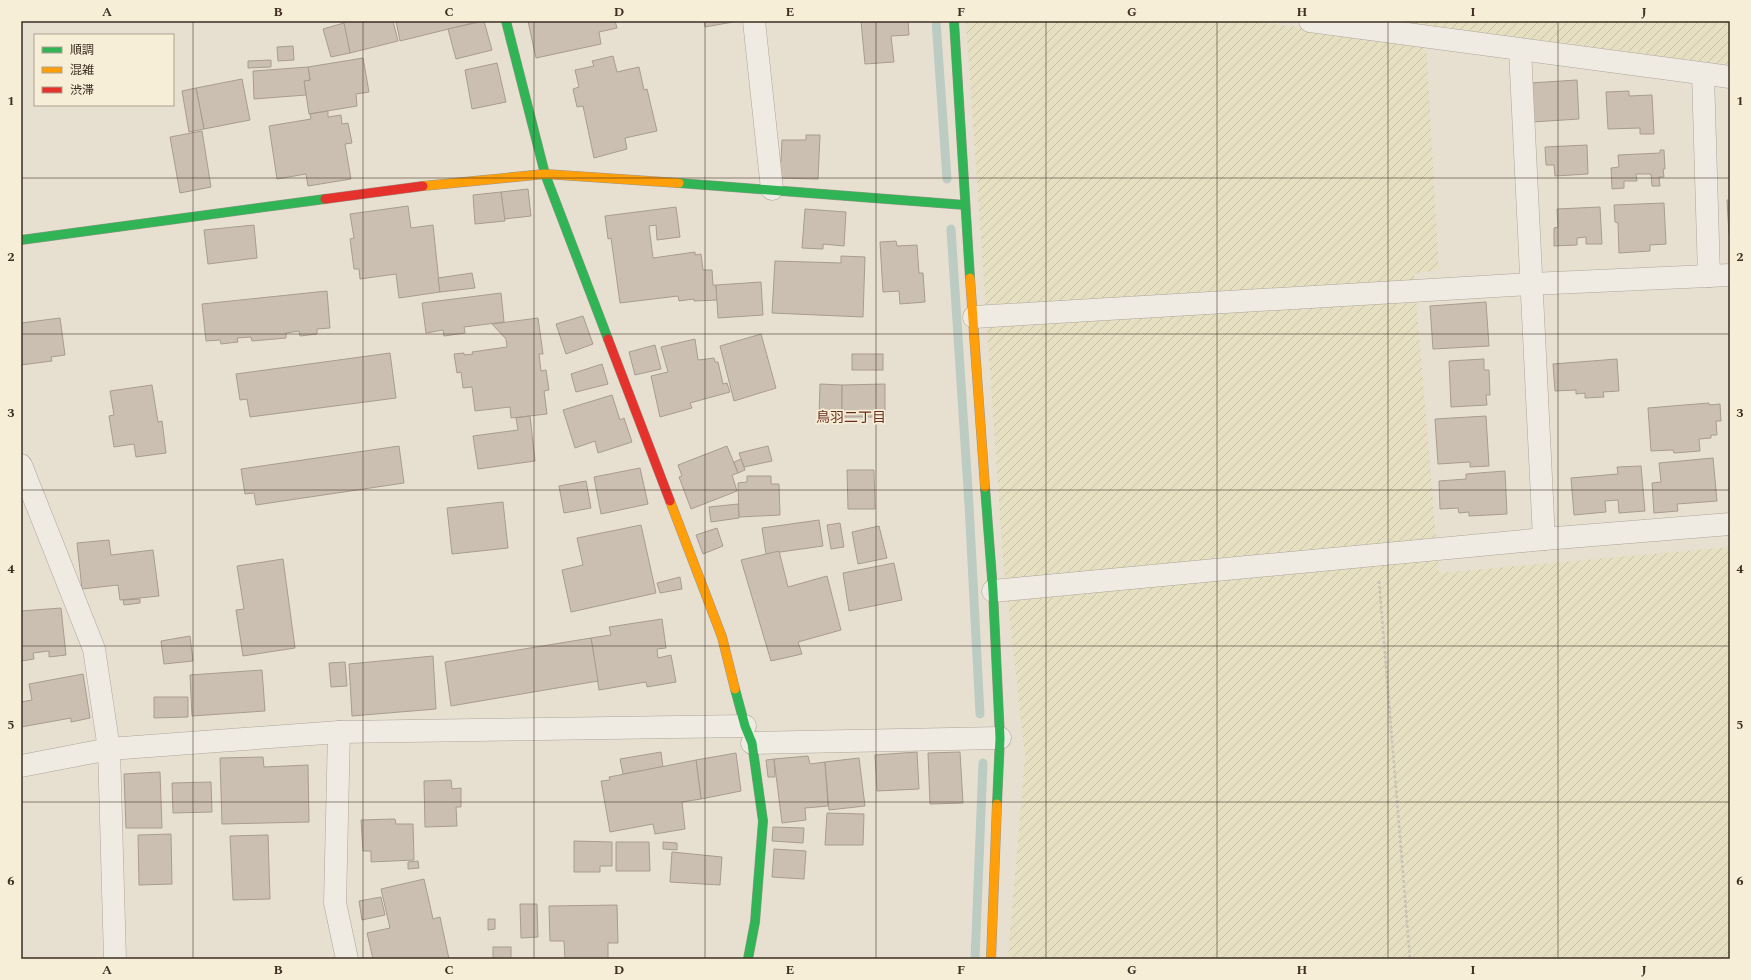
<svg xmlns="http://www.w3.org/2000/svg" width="1751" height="980" font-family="Spectral,'Noto Sans JP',serif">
	<defs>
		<pattern id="farmland-furrows" width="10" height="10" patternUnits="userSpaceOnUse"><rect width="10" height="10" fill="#e6dfc2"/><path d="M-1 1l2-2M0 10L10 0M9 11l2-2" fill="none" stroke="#c6c0a6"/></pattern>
	</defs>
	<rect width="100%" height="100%" fill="#e7e0d1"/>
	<!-- farmland -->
	<g fill="url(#farmland-furrows)">
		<polygon points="966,21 1251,21 1426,43 1439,270 1414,274 1439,573 1730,547 1730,959 1008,959 1025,757 1003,559"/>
		<polygon points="1392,21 1730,21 1730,65 1449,28"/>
	</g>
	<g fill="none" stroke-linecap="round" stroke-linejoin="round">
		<!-- stream -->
		<g stroke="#bcccc2" stroke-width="9">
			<polyline points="936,21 947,179"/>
			<polyline points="951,229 969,505 980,714"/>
			<polyline points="975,959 983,763"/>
		</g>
	</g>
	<!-- building -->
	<g fill="#cbbfb2" stroke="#a89c90">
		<polygon points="343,21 393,21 398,41 350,53"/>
		<polygon points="396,21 481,21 400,41"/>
		<polygon points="484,21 492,50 456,59 448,29"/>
		<polygon points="528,21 615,21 617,28 599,32 601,44 536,58"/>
		<polygon points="704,21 733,21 733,22 705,27"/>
		<polygon points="861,21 908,21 909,35 891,36 894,62 865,64"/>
		<polygon points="344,23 350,53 331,57 323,29"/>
		<polygon points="293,46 294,60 278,61 277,47"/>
		<polygon points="613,56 617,72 639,67 644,90 647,89 657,131 625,138 627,149 594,158 583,106 577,107 573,89 579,87 575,70 594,66 592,61"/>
		<polygon points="363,58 369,92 356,94 357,106 309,114 304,81 310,80 308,67"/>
		<polygon points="271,60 271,67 248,68 248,61"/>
		<polygon points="497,63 506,102 472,109 465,70"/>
		<polygon points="308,67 310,80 304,81 306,95 254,99 253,71"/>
		<polygon points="242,79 250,120 204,129 196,88"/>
		<polygon points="1577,80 1579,119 1532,122 1530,83"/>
		<polygon points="196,88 204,129 189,132 182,91"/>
		<polygon points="1629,91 1629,96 1652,95 1654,134 1640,134 1640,128 1608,129 1606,92"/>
		<polygon points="328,111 328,117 341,115 342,124 348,123 352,143 345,144 351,179 308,186 306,174 277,179 269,126 311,119 310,114"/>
		<polygon points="202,131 211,187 180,193 170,137"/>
		<polygon points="806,135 820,135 818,179 774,178 774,160 781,161 782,140 806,140"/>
		<polygon points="1587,145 1588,174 1555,176 1554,165 1546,165 1545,147"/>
		<polygon points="1660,150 1664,150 1665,169 1663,169 1664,177 1659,177 1660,186 1652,186 1651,174 1636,174 1637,181 1624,181 1624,188 1612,189 1611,168 1619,167 1618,155 1660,153"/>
		<polygon points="528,189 531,216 504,219 501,192"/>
		<polygon points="501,192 505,221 475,224 473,195"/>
		<polygon points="1727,200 1730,200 1730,234 1729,234"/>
		<polygon points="1664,203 1666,244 1650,245 1650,251 1619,253 1618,223 1615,222 1614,205"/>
		<polygon points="408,206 411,228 433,225 440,292 399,298 396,274 360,279 359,269 354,269 350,239 354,238 350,214"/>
		<polygon points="676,207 680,237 657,240 656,225 649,226 653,258 695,252 695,255 701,254 703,270 712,270 713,285 716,285 717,300 694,301 694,299 679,301 678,296 620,303 611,238 608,239 605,216"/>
		<polygon points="1600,207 1602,244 1586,244 1586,237 1577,238 1577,245 1554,246 1554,228 1558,227 1557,209"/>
		<polygon points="805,209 846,212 844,246 823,244 823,249 802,248"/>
		<polygon points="254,225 257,258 208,264 204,230"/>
		<polygon points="896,241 897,246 917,245 919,273 923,273 925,302 900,304 899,291 883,292 880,242"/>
		<polygon points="841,256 865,257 863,317 772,313 775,261 841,263"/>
		<polygon points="472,273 475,288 440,292 438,278"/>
		<polygon points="761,282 763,315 718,318 716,285"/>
		<polygon points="327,291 330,328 317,329 317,334 300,336 299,331 286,333 286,338 252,341 251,337 237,338 238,342 221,344 220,340 206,341 202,304"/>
		<polygon points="501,293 504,322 464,327 465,333 444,336 443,330 426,333 422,303"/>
		<polygon points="1486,302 1489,346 1433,349 1430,306"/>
		<polygon points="583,316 593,344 566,354 556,324"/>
		<polygon points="60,318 65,355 51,357 52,361 21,365 21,323"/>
		<polygon points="538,318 543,354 539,354 541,371 546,370 549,390 544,391 547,414 511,418 510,407 475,411 472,387 463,388 461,372 457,373 454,354 464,353 464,355 473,354 472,352 507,347 506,339 492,324"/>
		<polygon points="761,334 776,388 734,401 720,346"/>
		<polygon points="695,339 698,360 714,358 715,362 718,362 723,384 727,383 730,392 690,403 692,408 660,417 651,376 668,372 661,347"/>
		<polygon points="655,345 661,369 635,375 629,352"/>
		<polygon points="390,353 396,398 250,417 247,399 240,400 236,374"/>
		<rect x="852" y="354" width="31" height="16"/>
		<polygon points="1484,359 1484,370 1489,370 1490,395 1486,395 1487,405 1451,407 1449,361"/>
		<polygon points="1617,359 1619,391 1603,392 1604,397 1585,398 1585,393 1576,394 1576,390 1555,391 1553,364"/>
		<polygon points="602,364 608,384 576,392 571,374"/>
		<polygon points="820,384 842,385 842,417 819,417"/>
		<polygon points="885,384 885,417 842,417 842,385"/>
		<polygon points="152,385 158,422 162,421 166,453 136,457 134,444 114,447 109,416 114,415 110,391"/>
		<polygon points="612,395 620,420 624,418 632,442 598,453 595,441 575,448 563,410"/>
		<polygon points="1709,403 1709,405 1720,404 1721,421 1716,421 1717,435 1711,435 1711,438 1699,439 1700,451 1674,453 1673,450 1651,451 1648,408"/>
		<polygon points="530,416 535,461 478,469 473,436 518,430 516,418"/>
		<polygon points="1486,416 1489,466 1470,467 1470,462 1438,464 1435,419"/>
		<polygon points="399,446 404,483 256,505 254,493 245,494 241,469"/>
		<polygon points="727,446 738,473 732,475 737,491 691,509 679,477 682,476 678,465"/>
		<polygon points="768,446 772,461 744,467 739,453"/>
		<polygon points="1713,458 1717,501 1677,504 1678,511 1654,513 1652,483 1661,482 1659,463"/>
		<polygon points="741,459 745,470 738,473 734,462"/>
		<polygon points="1641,466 1645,511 1619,513 1618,500 1605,501 1606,512 1574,515 1571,478 1618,474 1617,467"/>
		<polygon points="640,468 648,504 601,514 594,477"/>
		<polygon points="847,470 874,470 875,509 848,509"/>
		<polygon points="1505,471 1507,514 1469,516 1469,512 1459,513 1458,508 1440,509 1439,481 1466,479 1466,474"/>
		<polygon points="747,476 771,476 771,484 779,484 780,515 739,517 738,483 747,482"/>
		<polygon points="586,481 591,508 564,513 559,486"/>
		<polygon points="503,502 508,548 452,554 447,508"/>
		<polygon points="738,504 739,518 711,522 709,507"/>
		<polygon points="819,520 823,546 766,554 762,528"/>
		<polygon points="840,523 844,547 831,549 827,525"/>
		<polygon points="641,525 656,593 571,612 562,570 583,565 577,538"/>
		<polygon points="879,526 887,558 858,564 852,532"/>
		<polygon points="717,528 723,546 703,554 696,535"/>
		<polygon points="109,540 111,555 153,550 159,596 120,600 118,585 82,589 77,543"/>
		<polygon points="779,551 788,587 827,576 841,630 798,642 802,654 771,661 741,560"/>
		<polygon points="283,559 295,648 243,656 236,610 244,609 237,566"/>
		<polygon points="894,563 902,600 849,611 843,573"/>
		<polygon points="680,577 682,589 660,593 657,583"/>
		<polygon points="140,599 140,603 124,605 123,600"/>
		<polygon points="61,608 66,655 49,657 49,651 33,653 34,659 21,661 21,611"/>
		<polygon points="662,619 666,648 657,649 658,658 671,655 676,682 647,687 646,682 599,690 591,638 611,635 609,627"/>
		<polygon points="190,636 193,661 164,664 161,641"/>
		<polygon points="591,638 598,681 451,706 445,662"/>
		<polygon points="433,656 436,709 352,716 349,664"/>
		<polygon points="345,662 347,686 331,687 329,663"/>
		<polygon points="262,670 265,711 192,716 190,675"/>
		<polygon points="83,674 90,718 71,722 71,718 21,727 21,702 32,700 29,684"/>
		<polygon points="154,697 188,697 188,717 154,718"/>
		<polygon points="661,752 663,767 623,774 620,759"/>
		<polygon points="917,752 919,789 877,791 875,755"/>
		<polygon points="960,752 963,803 930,804 928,753"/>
		<polygon points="736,753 741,791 701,799 696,760"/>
		<polygon points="808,756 810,764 825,762 828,806 805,808 806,820 782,823 774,759"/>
		<polygon points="263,757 264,767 308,765 309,822 222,824 220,758"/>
		<polygon points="859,758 865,806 829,810 825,762"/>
		<polygon points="774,759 775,777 768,777 766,760"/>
		<polygon points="696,760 701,799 682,802 685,829 655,834 653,824 610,832 601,781 610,780 609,777"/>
		<polygon points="160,772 162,828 126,828 124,774"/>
		<polygon points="451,780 452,789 461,788 461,807 456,807 457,826 425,827 424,781"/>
		<polygon points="211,782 212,812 173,813 172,783"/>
		<polygon points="827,813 864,814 863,845 825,845"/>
		<polygon points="395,819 396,824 413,824 414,860 371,862 371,851 363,851 361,820"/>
		<polygon points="773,827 804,828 803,843 772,841"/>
		<polygon points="171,834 172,884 139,885 138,835"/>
		<polygon points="268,835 270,899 233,900 230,836"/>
		<polygon points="574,841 612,842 612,866 600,866 600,872 574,872"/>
		<polygon points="616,842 649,842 650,871 616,871"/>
		<polygon points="663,842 677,843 677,850 663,849"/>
		<polygon points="774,849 806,851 804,879 772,877"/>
		<polygon points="672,852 722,857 720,885 670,882"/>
		<polygon points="418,861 419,868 408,869 408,862"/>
		<polygon points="424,879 433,919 440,917 449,959 373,959 367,933 390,928 381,889"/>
		<polygon points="381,897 385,915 362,920 359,901"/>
		<polygon points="520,904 537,904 538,937 521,938"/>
		<polygon points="617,905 618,943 608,943 608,959 565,959 564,941 550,941 549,906"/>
		<polygon points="488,919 495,919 495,929 488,930"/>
		<rect x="493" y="947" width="18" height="12"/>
	</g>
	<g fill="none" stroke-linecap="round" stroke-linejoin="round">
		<!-- street casing -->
		<g stroke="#ada599" stroke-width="23">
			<g id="street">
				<polyline points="754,21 772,189"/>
				<polyline points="1310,21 1730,77"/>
				<polyline points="1520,50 1544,539"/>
				<polyline points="1703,74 1709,276"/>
				<polyline points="974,317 1531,284 1730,275"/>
				<polyline points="21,465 94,649 109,749 115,959"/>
				<polyline points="993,591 1544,539 1730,524"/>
				<polyline points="339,732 335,903 347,959"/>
				<polyline points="752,743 1000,738"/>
				<polyline points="21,766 109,749 339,732 745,726"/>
			</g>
		</g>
		<!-- fast casing -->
		<g stroke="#9c958a" stroke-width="10">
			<g id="fast">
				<polyline points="506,21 545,174 608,339"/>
				<polyline points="954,21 970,278"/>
				<polyline points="679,183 965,205"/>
				<polyline points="21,240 325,199"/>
				<polyline points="985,487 993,591 1000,738 997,804"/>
				<polyline points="735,689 745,726 752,743 763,821 755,922 748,959"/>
			</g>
		</g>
		<!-- slow casing -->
		<g stroke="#9c958a" stroke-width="10">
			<g id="slow">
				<polyline points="423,186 545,174 679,183"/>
				<polyline points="970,278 985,487"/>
				<polyline points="670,501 722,637 735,689"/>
				<polyline points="991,959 997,804"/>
			</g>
		</g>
		<!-- jam casing -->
		<g stroke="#9c958a" stroke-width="10">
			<g id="jam">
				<polyline points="325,199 423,186"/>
				<polyline points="608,339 670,501"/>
			</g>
		</g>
		<!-- path -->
		<polyline stroke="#c8c2b9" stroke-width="2.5" stroke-dasharray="3 2" stroke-linecap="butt" points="1379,581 1410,959"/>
		<!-- street -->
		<use href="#street" stroke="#efebe3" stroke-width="22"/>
		<!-- fast -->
		<use href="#fast" stroke="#30b455" stroke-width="9"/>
		<!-- slow -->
		<use href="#slow" stroke="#ff9f0a" stroke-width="9"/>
		<!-- jam -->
		<use href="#jam" stroke="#e5322d" stroke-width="9"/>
	</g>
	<!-- grid -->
	<path fill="none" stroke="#3d2e20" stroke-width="1" stroke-opacity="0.55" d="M193 21V959M363 21V959M534 21V959M705 21V959M876 21V959M1046 21V959M1217 21V959M1388 21V959M1558 21V959M21 178H1730M21 334H1730M21 490H1730M21 646H1730M21 802H1730"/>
	<g text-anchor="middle" stroke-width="3.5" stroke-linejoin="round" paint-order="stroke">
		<!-- neighbourhood labels -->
		<g font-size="14" fill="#6b2e1e" stroke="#f7eed8">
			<text x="851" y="422">鳥羽二丁目</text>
		</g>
	</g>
	<!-- border -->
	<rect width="1751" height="980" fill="none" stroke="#f7eed8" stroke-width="44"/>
	<!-- legend -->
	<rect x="34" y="34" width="140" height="72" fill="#f7eed8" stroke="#ada18e"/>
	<rect x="42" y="47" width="20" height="6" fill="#30b455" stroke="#ada18e"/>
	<text x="70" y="54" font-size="12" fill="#3d2e20">順調</text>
	<rect x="42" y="67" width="20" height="6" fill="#ff9f0a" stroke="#ada18e"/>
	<text x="70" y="74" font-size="12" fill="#3d2e20">混雑</text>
	<rect x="42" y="87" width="20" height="6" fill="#e5322d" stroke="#ada18e"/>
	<text x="70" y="94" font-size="12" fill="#3d2e20">渋滞</text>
	<rect x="22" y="22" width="1707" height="936" fill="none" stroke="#3d2e20" stroke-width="1.5"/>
	<g font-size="13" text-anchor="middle" font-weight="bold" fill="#3d2e20">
		<text x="107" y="16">A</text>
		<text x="278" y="16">B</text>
		<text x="449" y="16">C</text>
		<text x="619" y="16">D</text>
		<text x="790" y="16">E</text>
		<text x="961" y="16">F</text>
		<text x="1132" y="16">G</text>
		<text x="1302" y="16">H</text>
		<text x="1473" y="16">I</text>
		<text x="1644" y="16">J</text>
		<text x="11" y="105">1</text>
		<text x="1740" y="105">1</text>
		<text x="11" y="261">2</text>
		<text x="1740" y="261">2</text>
		<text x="11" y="417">3</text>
		<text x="1740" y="417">3</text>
		<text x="11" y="573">4</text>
		<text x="1740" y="573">4</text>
		<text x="11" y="729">5</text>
		<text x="1740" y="729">5</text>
		<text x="11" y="885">6</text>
		<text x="1740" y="885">6</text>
		<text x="107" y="974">A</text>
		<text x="278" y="974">B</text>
		<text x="449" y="974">C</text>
		<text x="619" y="974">D</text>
		<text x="790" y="974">E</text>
		<text x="961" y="974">F</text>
		<text x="1132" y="974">G</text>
		<text x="1302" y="974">H</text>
		<text x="1473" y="974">I</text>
		<text x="1644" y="974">J</text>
	</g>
</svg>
